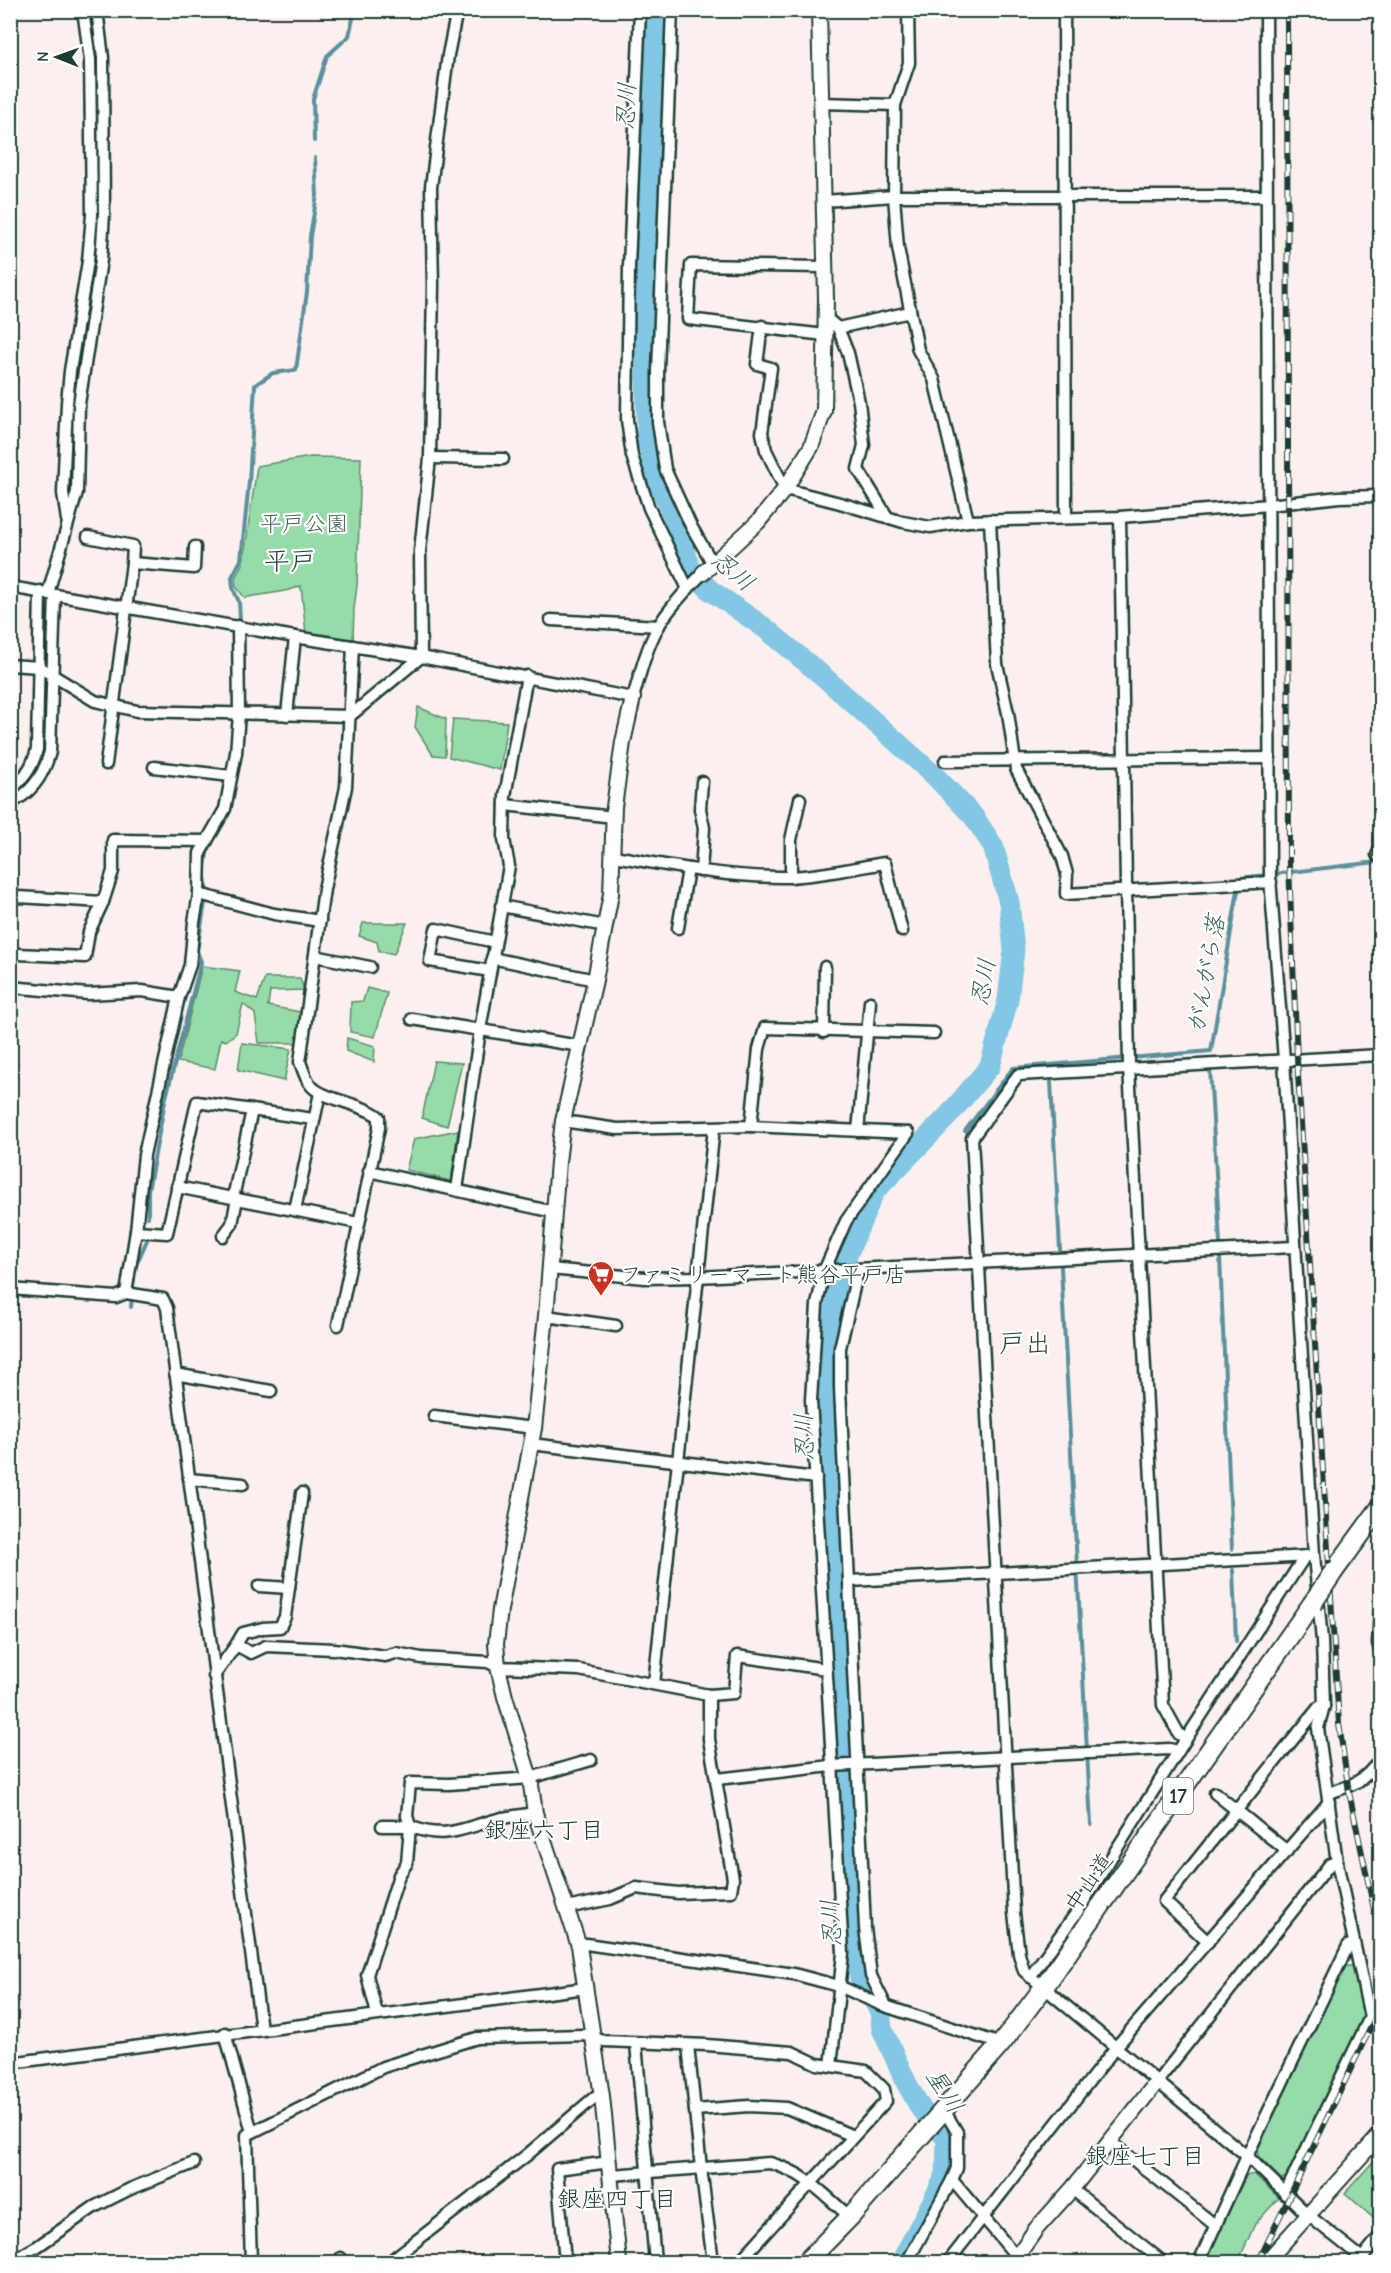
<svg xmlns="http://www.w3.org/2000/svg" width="1391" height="2273" font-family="'Comic Neue','Klee One',sans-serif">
	<rect width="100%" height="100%" fill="#fcf0ee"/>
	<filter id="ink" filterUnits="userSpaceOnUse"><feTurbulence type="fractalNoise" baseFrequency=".0167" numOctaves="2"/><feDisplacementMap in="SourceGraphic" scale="12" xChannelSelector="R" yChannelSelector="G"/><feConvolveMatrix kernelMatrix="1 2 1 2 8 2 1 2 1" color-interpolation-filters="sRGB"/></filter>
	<g filter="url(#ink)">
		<!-- green -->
		<g fill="#96dca8" stroke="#5a8c6e" stroke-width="1.5">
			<path d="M311 457 361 458 357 586 354 609 353 641 306 634 301 586C283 594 264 593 245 598L236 587 235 578 243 563 257 466Z"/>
			<polygon points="418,707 446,719 445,756 433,755 415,727"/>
			<polygon points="453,719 507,722 500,770 449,757"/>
			<polygon points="363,923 407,923 394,954 379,951 377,942 359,936"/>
			<polygon points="202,966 240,971 235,992 257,1000 265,978 300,978 304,990 270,991 268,1006 300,1012 303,1043 259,1043 255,1014 243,1004 236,1033 226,1041 221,1039 215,1069 178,1062"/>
			<polygon points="367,988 387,993 375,1037 350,1032 351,1002 363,1001"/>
			<polygon points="347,1038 375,1046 374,1062 346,1051"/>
			<polygon points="242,1043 291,1049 284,1081 238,1070"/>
			<polygon points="434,1061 462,1063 447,1126 422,1118"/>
			<polygon points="458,1130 451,1181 406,1170 414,1139"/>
			<polygon points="1344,1966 1354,1966 1365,2017 1289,2177 1281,2179 1259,2157 1257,2151"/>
			<polygon points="1380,2154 1380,2224 1345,2193"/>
			<polygon points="1254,2174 1279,2198 1255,2224 1238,2262 1205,2262 1246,2176"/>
		</g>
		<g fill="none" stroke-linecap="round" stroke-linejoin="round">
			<!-- stream -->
			<g stroke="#5a909d" stroke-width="4">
				<polyline points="90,10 98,93"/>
				<polyline points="314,141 313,99 327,56 349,36 355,10"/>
				<polyline points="97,216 98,125"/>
				<polyline points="69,490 73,405 81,337"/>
				<polyline points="240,619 239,602 233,588 232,577 241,560 249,482 255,385 273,373 296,370 307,292 310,236 317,195 315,158"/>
				<polyline points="24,789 41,765 44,753 47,613"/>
				<polyline points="207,890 204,871 208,849"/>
				<polyline points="1210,1068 1220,1243"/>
				<polyline points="1051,1082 1091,1825"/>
				<polyline points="948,1116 949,1117"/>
				<polyline points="965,1131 1013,1068 1211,1051 1240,878 1377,862 1380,857"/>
				<polyline points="148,1217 148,1191 165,1101 201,962 197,951 205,903"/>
				<polyline points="1220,1256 1232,1549"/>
				<polyline points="133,1287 134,1270 147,1240"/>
				<polyline points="131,1307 132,1298"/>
				<polyline points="1233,1570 1236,1641"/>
			</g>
			<!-- river -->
			<polyline stroke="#82c7e3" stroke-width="21" points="657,10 648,177 645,296 647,439 657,479 677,525 691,571 710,590 765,628 824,677 936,777 974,817 993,846 1009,902 1014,950 1008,1000 990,1066 948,1116 874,1192 845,1260 834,1313 826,1366 837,1611 850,1789 860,1979 880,2011 882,2029 907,2084 921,2109 947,2139 946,2175 901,2262"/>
			<!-- minor casing -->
			<g stroke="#1f3d34" stroke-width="15">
				<g id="minor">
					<polyline points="640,10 629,266 627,420 632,456 649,508 688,589"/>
					<polyline points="672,10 658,371 658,422 665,469 691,526 713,564"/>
					<polyline points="908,10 909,63 895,105 894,196 898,248 918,350 934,379 968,521"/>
					<polyline points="1064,10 1066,517"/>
					<polyline points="820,103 895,105"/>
					<polyline points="824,201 894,196 1266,196"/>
					<polyline points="825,267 691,265 688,319 825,335"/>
					<polyline points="825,317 838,328 848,353 859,402 864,445 858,469 888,518"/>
					<polyline points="762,326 757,364 771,368 762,433 766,450 785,489 840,503 903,522 930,527 968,521 1120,517 1269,505 1339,497 1380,496"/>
					<polyline points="838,328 910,312"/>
					<polyline points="430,458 503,459"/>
					<polyline points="1120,517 1129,1068 1163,1705 1179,1734 1186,1739"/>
					<polyline points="67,520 63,493 67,403 70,371 88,261 92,215 90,60 83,10"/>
					<polyline points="990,520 997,664 1008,713 1016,769 1062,856 1067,874 1066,894 1271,882"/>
					<polyline points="88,537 133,546 132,563"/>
					<path d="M10 587 295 637 421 657 633 698C640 674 646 649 658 627 669 608 687 589 703 573"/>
					<polyline points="48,593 77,492 79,404 101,260 104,214 103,58 97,10"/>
					<polyline points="551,620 659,626"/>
					<polyline points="10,665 39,667 95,701 137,711 350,716 421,657 420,551 430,458 433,285 431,187 448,55 457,10"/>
					<polyline points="287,715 295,637"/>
					<polyline points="945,761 1270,758"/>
					<polyline points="106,764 132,563 194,568 195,547"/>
					<polyline points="154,767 231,776"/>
					<path d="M10 789C25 779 33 766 37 749L40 591"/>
					<path d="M10 803C33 793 44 774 50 752L55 595"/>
					<polyline points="505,805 614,817"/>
					<polyline points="1377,855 1380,849"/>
					<path d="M614 856C671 866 729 878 788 877 820 876 853 868 885 863L902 931"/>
					<polyline points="701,871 704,828 700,809 702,782"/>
					<polyline points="791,877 791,840 800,799"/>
					<polyline points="199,894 274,914 320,921"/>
					<polyline points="18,897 103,902"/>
					<polyline points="501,906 605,926"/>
					<polyline points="678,928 688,869"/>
					<polyline points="17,954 85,957 89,932 103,902 113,871 113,840 207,841"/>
					<polyline points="315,956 370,967"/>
					<polyline points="492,958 595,980"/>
					<polyline points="490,971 430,961 436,929 495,942"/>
					<polyline points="10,987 88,994 142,991 179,997"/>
					<polyline points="412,1019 580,1046"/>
					<polyline points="824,1032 825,967"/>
					<polyline points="563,1121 617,1129 751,1126 759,1049 765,1028 934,1033"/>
					<polyline points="751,1126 908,1133"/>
					<polyline points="858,1131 870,1002"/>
					<polyline points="369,1171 554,1212"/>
					<polyline points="177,1187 358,1223"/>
					<polyline points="457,1190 480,1030 509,866 504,839 505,796 527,676"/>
					<polyline points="233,1198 252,1110"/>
					<polyline points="295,1210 320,1093"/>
					<polyline points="136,1231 167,1233 197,1102 313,1119"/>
					<polyline points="223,1236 232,1224 237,1199"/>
					<polyline points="550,1269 645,1278 698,1277 1294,1247"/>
					<polyline points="858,1270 840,1348 840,1388 865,1928 871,1976 886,2006"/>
					<polyline points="10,1289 116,1297 126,1293 163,1299 167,1308 261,2029"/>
					<polyline points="126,1293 136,1231 144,1155 179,997 190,965 194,922 199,894 200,853 225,809 236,753 239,714 238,626"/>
					<polyline points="546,1316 616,1326"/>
					<path d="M338 1325 379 1128V1117C362 1103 319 1099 310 1084 305 1078 303 1069 300 1062L324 889 346 787 353 646"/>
					<polyline points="175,1374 271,1391"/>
					<polyline points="434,1416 534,1428"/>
					<polyline points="531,1444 816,1478"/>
					<polyline points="189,1479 243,1484"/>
					<polyline points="850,1581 1310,1556"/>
					<polyline points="259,1586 289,1588"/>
					<polyline points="1380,1612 1378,1643 1380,1650"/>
					<polyline points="236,1645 243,1633 263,1628 280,1627 285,1617 302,1493"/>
					<polyline points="214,1676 236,1645 251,1653 266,1646 334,1649 385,1656 396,1653 421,1658 488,1662 498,1667 579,1670 709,1695 709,1739 733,1879 731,1891 678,1893 636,1888 610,1899 567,1908"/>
					<polyline points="654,1684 714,1128"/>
					<polyline points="709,1695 734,1693 737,1656 826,1669"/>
					<polyline points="717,1779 831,1766 1169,1749 1178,1751"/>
					<polyline points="1215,1793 1287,1851"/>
					<path d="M1328 1793C1352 1786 1365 1781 1380 1759"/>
					<polyline points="382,1826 410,1826 407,1816 410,1783 449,1784 530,1778 591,1760"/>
					<polyline points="1208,1942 1164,1901 1319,1707 1324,1706"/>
					<polyline points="579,1946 586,1944 794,1974 839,1986 879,2004 1001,2044"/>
					<polyline points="1030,1977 1077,1912 1186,1739 1305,1556"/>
					<path d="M377 2014 367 1975 399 1875 407 1863 410 1826C446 1842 467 1826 502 1818 513 1816 524 1815 535 1813"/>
					<polyline points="225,2033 252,2132"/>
					<polyline points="636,2043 655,2262"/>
					<polyline points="688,2045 701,2168 713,2262"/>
					<polyline points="10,2063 586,1988"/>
					<polyline points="831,2066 843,1953 811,1400 817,1305 824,1271 846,1221 908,1133"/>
					<polyline points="1157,2082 1330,1864 1337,1862 1318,1728 1324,1706 1322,1641 1314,1555 1284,1060 1270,878 1266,10"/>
					<polyline points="695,2110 749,2106 787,2108 853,2136"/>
					<polyline points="944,2110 957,2132 957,2168 952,2180 1021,2262"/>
					<polyline points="1110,2141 1216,2226"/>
					<path d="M611 2175 770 2163C806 2173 822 2193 850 2217"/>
					<polyline points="1072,2189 1163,2262"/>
					<polyline points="1285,2194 1370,2017 1337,1862"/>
					<polyline points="341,2258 343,2262"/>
					<polyline points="1362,2258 1308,2215 1247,2156 1024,1971 1019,1954 1014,1913 972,1138 1018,1075 1380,1055"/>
					<polyline points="10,2262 38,2246 94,2207 130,2189 194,2163"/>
					<polyline points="251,2262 247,2135 383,2067 477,2038 584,2035 604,2041 707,2045 792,2052 817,2064 866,2071 884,2089 886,2101 739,2262"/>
					<polyline points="389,2262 527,2155 596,2096 602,2096"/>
					<polyline points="565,2262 557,2169 610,2162"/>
					<polyline points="907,2262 952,2180"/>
					<polyline points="948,2262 1116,2047 1329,1802"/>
					<polyline points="1199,2262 1247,2156 1348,1946 1353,1944"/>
					<polyline points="1359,2262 1380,2236"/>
				</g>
			</g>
			<!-- tertiary casing -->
			<g stroke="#1f3d34" stroke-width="18">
				<g id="tertiary">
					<polyline points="703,573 758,522 785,489 811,447 824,411 826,299 819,10"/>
					<polyline points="619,2262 602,2096 579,1946 535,1813 530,1778 505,1697 498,1667 496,1644 500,1610 534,1428 546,1316 558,1162 563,1121 595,980 611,894 614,807 623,742 633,698"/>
					<polyline points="1013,2262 1036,2229 1072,2189 1157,2082"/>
					<polyline points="1266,2262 1380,2135"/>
				</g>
			</g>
			<!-- trunk casing -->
			<g stroke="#1f3d34" stroke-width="22">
				<g id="trunk">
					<polyline points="1334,1571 1380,1508"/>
					<polyline points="806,2262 850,2217 1001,2044 1044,1987 1312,1604"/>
				</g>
			</g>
			<!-- minor -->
			<use href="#minor" stroke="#fff" stroke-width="10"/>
			<!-- tertiary -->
			<use href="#tertiary" stroke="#fff" stroke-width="14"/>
			<!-- trunk -->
			<use href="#trunk" stroke="#fff" stroke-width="18"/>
			<!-- rail casing -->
			<g stroke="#1f3d34" stroke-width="6">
				<g id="rail">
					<polyline points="1287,10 1289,865 1297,1059 1339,1724 1349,1792 1380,1938"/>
					<polyline points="1258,2262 1380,2008"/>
				</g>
			</g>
			<!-- rail -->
			<use href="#rail" stroke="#fff" stroke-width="4" stroke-dasharray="11" stroke-linecap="butt"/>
			<!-- trunk-bridge casing -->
			<g stroke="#1f3d34" stroke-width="22" stroke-linecap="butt">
				<polyline id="trunk-bridge" points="1312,1604 1334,1571"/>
			</g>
			<!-- trunk-bridge -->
			<use href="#trunk-bridge" stroke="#fff" stroke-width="18"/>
		</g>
	</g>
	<!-- icons -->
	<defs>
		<g id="supermarket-pin" transform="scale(1.35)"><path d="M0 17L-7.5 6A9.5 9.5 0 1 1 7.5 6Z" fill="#c8321e" stroke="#fff"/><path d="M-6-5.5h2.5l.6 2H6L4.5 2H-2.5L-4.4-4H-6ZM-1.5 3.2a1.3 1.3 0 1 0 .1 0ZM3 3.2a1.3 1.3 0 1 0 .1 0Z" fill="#fff"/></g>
	</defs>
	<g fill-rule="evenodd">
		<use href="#supermarket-pin" x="601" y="1274"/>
	</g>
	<g text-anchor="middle" stroke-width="4.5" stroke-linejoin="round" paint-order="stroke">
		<!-- shield labels -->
		<rect fill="#fff" stroke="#627771" stroke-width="1.5" x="1163" y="1778" width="30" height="36" rx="4.5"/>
		<g font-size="21" font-weight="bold" fill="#1f3d34">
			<text x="1178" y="1803">17</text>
		</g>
		<!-- park labels -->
		<g font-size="22" fill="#3d6551" stroke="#fff">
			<text x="304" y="531">平戸公園</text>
		</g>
		<!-- poi labels -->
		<g font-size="22" fill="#1f3d34" stroke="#fff" text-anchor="start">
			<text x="620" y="1282">ファミリーマート熊谷平戸店</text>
		</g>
		<!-- street labels -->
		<g font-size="22" fill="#1f3d34" stroke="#fff">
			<text transform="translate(1088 1882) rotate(-55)" y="8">中山道</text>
		</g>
		<!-- water labels -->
		<g font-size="24" font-style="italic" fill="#386060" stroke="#fff">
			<text transform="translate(626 106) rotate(-87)" y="8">忍川</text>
			<text transform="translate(733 571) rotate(40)" y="8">忍川</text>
			<text transform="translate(1206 974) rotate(-80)" y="8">がんがら落</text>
			<text transform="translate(983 982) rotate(-80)" y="8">忍川</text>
			<text transform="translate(804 1437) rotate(-92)" y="8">忍川</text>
			<text transform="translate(831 1923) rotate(-94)" y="8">忍川</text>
			<text transform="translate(945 2091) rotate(57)" y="8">星川</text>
		</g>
		<!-- neighbourhood labels -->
		<g font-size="24" fill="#1f3d34" stroke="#fff">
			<text x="544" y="1838">銀座六丁目</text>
			<text x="1145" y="2164">銀座七丁目</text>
			<text x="617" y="2207">銀座四丁目</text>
		</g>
		<!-- quarter labels -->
		<g font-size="26" fill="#1f3d34" stroke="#fff">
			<text x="290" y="570">平戸</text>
			<text x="1025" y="1352">戸出</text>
		</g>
	</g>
	<!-- margin -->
	<rect width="1391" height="2273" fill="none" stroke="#fff" stroke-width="36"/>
	<rect x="18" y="18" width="1355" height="2237" fill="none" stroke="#1f3d34" stroke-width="2" filter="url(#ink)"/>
	<!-- north arrow -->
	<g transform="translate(57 57) rotate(271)" stroke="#ffffff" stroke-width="4.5" paint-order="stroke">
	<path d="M0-4.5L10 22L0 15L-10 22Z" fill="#1f3d34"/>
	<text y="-9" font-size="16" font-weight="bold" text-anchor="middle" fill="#1f3d34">N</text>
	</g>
</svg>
